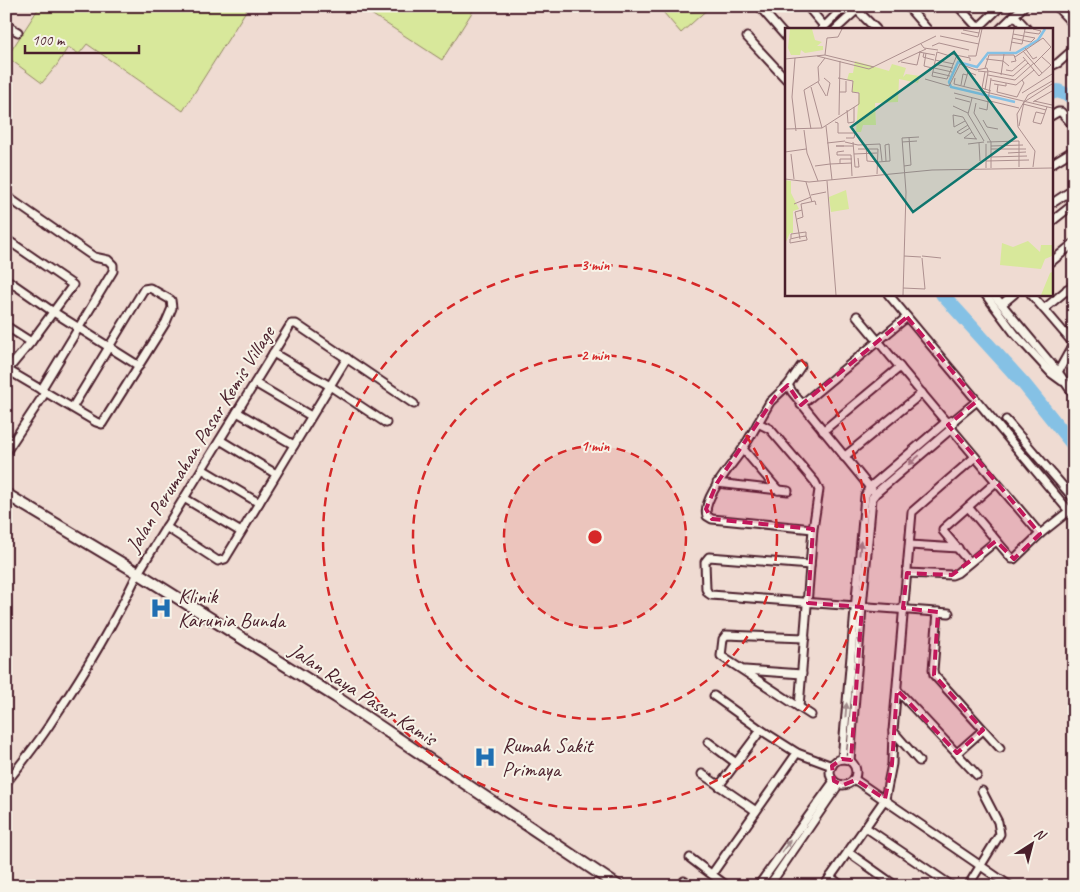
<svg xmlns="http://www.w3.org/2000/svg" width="1080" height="892" font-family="Caveat,sans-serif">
	<rect width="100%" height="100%" fill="#efdbd2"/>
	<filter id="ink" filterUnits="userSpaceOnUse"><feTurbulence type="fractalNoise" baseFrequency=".02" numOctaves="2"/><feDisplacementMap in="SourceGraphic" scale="10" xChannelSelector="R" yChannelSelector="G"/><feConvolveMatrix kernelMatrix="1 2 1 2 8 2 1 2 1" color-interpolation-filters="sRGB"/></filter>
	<g filter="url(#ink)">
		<!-- green -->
		<g fill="#d8e89b" stroke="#918463">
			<polygon points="40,6 249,6 183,111 87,44 79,54 68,47 57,65 42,83 7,57"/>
			<polygon points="359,6 476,6 442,60"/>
			<polygon points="658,6 711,6 681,33"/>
		</g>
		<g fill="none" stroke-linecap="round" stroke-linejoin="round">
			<!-- river -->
			<g stroke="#85c1e5" stroke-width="14">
				<polyline points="1051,93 1058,91 1070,96 1074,101"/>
				<polyline points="942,294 1024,384 1074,446"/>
			</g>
			<!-- minor casing -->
			<g stroke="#4a1f2b" stroke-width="11">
				<g id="minor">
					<polyline points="759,6 786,37"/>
					<polyline points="807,6 824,26"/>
					<polyline points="907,6 927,29"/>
					<polyline points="958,6 979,29"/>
					<polyline points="1056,6 1074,25"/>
					<polyline points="1072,6 1074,8"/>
					<polyline points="857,10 876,29"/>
					<polyline points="1014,15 1027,29"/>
					<polyline points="6,25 18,32"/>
					<polyline points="978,28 1001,6"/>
					<polyline points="822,29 845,6"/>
					<polyline points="836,29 861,6"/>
					<polyline points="1000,29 1024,6"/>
					<polyline points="747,37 786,79"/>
					<polyline points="1051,66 1058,63 1074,49"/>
					<polyline points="1051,116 1058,112 1061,112 1074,126"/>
					<polyline points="1051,164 1074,150"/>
					<polyline points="6,196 94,257 108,260 113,265 113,271 41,390"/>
					<polyline points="1054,202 1074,189"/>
					<polyline points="1051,222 1070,207 1074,211"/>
					<polyline points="6,239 73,285 31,342 6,372"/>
					<polyline points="1051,262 1074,243"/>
					<polyline points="6,279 52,311 139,366"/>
					<polyline points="1067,289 1074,297"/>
					<polyline points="888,294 1069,511"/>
					<polyline points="985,294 1015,334 1051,373 1062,381"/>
					<polyline points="993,294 1058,372 1074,395"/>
					<polyline points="1031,294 1073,343"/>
					<polyline points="1002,304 1014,294"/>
					<polyline points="1044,309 1074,284"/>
					<polyline points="857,316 1040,534"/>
					<polyline points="6,326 31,342"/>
					<polyline points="273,353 330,386 386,423"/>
					<polyline points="801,366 788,385 792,392 872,490"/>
					<polyline points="6,369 96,422 102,424 166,322 172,308 171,300 150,288 144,289 72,408"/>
					<polyline points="1058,372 1074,343"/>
					<polyline points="255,383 311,416"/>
					<polyline points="801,405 907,317"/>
					<polyline points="237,412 294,445"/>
					<polyline points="1006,420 1074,499"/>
					<polyline points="758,423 770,402 788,385"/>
					<polyline points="823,431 900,367"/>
					<polyline points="220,440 276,474"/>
					<polyline points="743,449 778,490"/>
					<polyline points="6,452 45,393"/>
					<polyline points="844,457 922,393"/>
					<polyline points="202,469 259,503"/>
					<polyline points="717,483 788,491"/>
					<polyline points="184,498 241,532"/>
					<polyline points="968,507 1012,559 1014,559 1040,534 1074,507"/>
					<polyline points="166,527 218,561 225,559 347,358"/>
					<polyline points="910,545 958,548"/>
					<polyline points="969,562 943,531 943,529 996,482"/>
					<polyline points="810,565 709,557 705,562 706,589 708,593 711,595 949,613"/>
					<polyline points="907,573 952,575 957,573 996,541"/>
					<polyline points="938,612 933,670 934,675 1000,748"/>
					<polyline points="805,638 726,635 723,639 721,656 811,715"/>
					<polyline points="745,670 802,674"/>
					<polyline points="897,690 977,775"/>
					<polyline points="714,696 761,730 797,753 832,766"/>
					<path d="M799 707 813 529 819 490 815 482 770 429 758 423C753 432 748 441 742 450 733 464 701 499 707 516L712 519 813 529"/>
					<polyline points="893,731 919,761"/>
					<polyline points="708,742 736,763"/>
					<polyline points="957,753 983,730"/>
					<polyline points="842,759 865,496 869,488 946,422 954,420 977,401"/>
					<circle cx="843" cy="772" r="13"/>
					<polyline points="850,761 862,607 872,498 876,493 951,429 954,420"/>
					<polyline points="702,774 756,811"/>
					<polyline points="854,779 1010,886"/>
					<path d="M6 783C22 762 40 741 54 718 85 672 114 623 138 573L291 324H296L414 404"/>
					<polyline points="719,786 761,730"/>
					<polyline points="865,827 952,886"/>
					<polyline points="848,852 896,886"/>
					<polyline points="690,858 727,886"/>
					<polyline points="712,874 797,753"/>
					<polyline points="830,877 842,886"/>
					<polyline points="684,881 691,886"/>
					<polyline points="758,886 834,781"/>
					<polyline points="769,886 839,784"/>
					<polyline points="824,886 885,799 892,764 893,731 912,512 975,457"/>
					<polyline points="968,886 1000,834 998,822 982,791"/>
				</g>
			</g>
			<!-- secondary casing -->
			<g stroke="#4a1f2b" stroke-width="14">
				<polyline id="secondary" points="6,494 138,573 336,697 618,886"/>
			</g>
			<!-- minor -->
			<use href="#minor" stroke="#f7f3e8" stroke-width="7"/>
			<!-- secondary -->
			<use href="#secondary" stroke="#f7f3e8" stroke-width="10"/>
		</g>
		<!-- one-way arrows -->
		<defs><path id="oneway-solid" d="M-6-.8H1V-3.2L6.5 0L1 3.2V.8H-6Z" transform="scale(1.25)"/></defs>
		<g fill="#a0898a">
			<use href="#oneway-solid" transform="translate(914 460) rotate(140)"/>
			<use href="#oneway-solid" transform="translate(860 548) rotate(-85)"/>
			<use href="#oneway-solid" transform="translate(860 638) rotate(94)"/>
			<use href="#oneway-solid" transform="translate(846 710) rotate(-85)"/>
			<use href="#oneway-solid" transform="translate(786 846) rotate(-54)"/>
		</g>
	</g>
	<!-- marked area -->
	<path fill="#c2185b" fill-opacity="0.2" stroke="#c2185b" stroke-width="4" stroke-dasharray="10 6" stroke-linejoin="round" d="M907 317 977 401 948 425 1040 534 1014 559 996 541 952 575 907 573 903 608 938 612 934 675 983 730 957 753 897 690 892 764 885 799 856 780 843 785 834 781 832 766 842 759 851 760 862 607 808 603 813 529 712 519 706 509 717 483 775 397 788 385 801 405Z"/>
	<!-- distance rings -->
	<circle cx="595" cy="537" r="91" fill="#d62828" fill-opacity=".12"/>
	<g fill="none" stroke="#d62828" stroke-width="2.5" stroke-dasharray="9 6">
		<circle cx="595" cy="537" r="91"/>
		<circle cx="595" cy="537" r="182"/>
		<circle cx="595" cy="537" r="272"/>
	</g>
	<!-- icons -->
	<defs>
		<g id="hospital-bare" transform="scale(1.725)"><path d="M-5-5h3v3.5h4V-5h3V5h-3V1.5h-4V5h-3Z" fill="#1f6fb2" stroke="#f7f3e8" stroke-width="2.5" paint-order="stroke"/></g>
	</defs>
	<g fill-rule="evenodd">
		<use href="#hospital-bare" x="161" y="608"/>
		<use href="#hospital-bare" x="485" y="757"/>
	</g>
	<g text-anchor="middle" stroke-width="4" stroke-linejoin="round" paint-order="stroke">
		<!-- street labels -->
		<g font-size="21" fill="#4a1f2b" stroke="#f7f3e8">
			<text transform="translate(200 439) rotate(-58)" y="7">Jalan Perumahan Pasar Kemis Village</text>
			<text transform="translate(363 694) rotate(33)" y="7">Jalan Raya Pasar Kamis</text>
		</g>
		<!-- poi labels -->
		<g font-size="21" fill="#4a1f2b" stroke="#f7f3e8" text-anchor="start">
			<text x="178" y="603">Klinik<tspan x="178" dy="24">Karunia Bunda</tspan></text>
			<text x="502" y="752">Rumah Sakit<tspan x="502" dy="24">Primaya</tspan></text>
		</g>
	</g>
	<!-- overview -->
	<g transform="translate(785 28)">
		<rect width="268" height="268" fill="#efdbd2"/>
		<path d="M5 1H27L30 12 37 14 32 18H38V22L20 25 16 22 15 27H6L3 20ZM70 33 104 43 107 36 121 40 118 49 121 46 135 48 133 55 114 51 113 74 90 75 91 97H78L76 104H71L74 64H67L68 52H62L64 45H68ZM0 152 6 153V165L14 181 8 183V205H5L0 216ZM61 162 64 181 46 184 44 169ZM243 213 255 224 256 217H267V228L260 231 256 241 215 237 217 215 228 219ZM267 244V267H256L265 245Z" fill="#d8e89b"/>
		<path fill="none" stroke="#85c1e5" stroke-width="2.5" d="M230 74 166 59 164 54 173 34 192 39 203 25H231L253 12 260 1"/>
		<path fill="none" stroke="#ad908f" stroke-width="1" d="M178 2 194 5M240 4 254 6 256 3 248 1M176 5 193 9 195 1M155 8 194 16M227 10 246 14 250 10 228 6M226 14 237 16 240 1M136 16 139 20 153 22M147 18 154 15 184 22M240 20 248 31 252 29M225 23 229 1M238 23 257 45M134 24 150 27M139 25 138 29 149 32M141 25 139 38 147 40M40 27 42 10 53 9 57 1M172 27 162 51 147 48 152 24 165 28 166 26 185 30V33M32 28 84 41 151 8M183 28H191L197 1M230 29 258 10 266 19 249 36M238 29 254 48 266 37 257 29M10 30 7 69 11 103M0 31 40 27 89 39M201 31 218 33 224 38M150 32 169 36M113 34 141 21M116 34 132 37 135 24M149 36 168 40M149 40 167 44M200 40 204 27H229L231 33 226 34M221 42 227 43 240 32M193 43 203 44 200 62M203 43 228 48 243 35M148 44 165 48M200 44 197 60 206 63M203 47 230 52 249 35M216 47 219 26M39 50 45 55 42 68M170 50 169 56 205 65M140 51 164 58 175 36 191 42 202 40 203 44M206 52 231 57 249 42M33 54 41 68M209 56 221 58V55M176 57 178 46 182 47M213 57 212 64 232 69 239 55 237 52M179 58 183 44 191 47M26 59 37 100M54 64H61V53M169 65 204 74M205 65 267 80M237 65 267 46M170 70 185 74M187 70 183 86 199 113M205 73 234 80M249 73 267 77M248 74 267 63M191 75 189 85 206 114V140M238 76 261 82M168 78 183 85M194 80 202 82 206 50M62 82 63 95 69 94V79M260 86 251 84 248 94 256 96 262 79M54 87 55 33M198 92 202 99 213 101M180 93 169 99 168 87 178 89 191 111M50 94 53 95V105H61M183 97 172 104 175 106 185 100M41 98 47 152M234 98 239 74 267 56M0 101 37 100 74 76V65L67 64 68 53 53 50M26 101 19 62 34 53 33 39 40 30M19 102 22 125 33 153M187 104 179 110 192 111M61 105H70L69 110H61M60 114 73 117 95 116 97 133M68 114 70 139H74L73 130M117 114 132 113M202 114 234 113V139M42 115 60 113M194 115 195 133M183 116 199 114M201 116V140M81 117 82 133 93 134 105 133V132L104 116 100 117 101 133M59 118H51H68M206 118 238 117M73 121H93L92 146M206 121H241M59 123 52 124V127H66L67 148M0 124 21 121M223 125 241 124M6 126 9 151M69 126 92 125M206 129 242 128M201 133 244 132M55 135V131H67M45 136 67 135M30 138 45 136M119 138 126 137 124 109M248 139 250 123 233 99 232 86 243 67 267 53M0 151 24 154 147 142 267 140M42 153 51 267M21 154 27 174M26 167 41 164M9 176 26 169M12 191 18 189 16 176 30 173 31 177M6 210V206L21 204V208L22 211V212L5 215V211L14 209 21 208M15 211 10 184 17 182M119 228 136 229M137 228 156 230M118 260 140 261 137 230M118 267 121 164 117 110 134 109"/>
		<path fill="#0f766e" fill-opacity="0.15" stroke="#0f766e" stroke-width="2.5" d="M169 24 231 109 128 184 66 99Z"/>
		<rect width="268" height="268" fill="none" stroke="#4a1f2b" stroke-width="2.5"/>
	</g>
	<circle cx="595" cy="537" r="8" fill="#d62828" stroke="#f7f3e8" stroke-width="2.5"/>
	<g font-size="15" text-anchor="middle" font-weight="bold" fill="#d62828" stroke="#f7f3e8" stroke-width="4" stroke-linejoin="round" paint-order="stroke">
		<text x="595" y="270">3 min</text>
		<text x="595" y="360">2 min</text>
		<text x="595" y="451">1 min</text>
	</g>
	<!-- margin -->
	<rect width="1080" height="892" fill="none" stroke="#f7f3e8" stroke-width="25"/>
	<rect x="12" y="12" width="1055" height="867" fill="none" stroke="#4a1f2b" stroke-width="2" filter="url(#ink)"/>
	<!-- north arrow -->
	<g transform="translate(1032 844) rotate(36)" stroke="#f7f3e8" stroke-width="4" paint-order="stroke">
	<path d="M0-4L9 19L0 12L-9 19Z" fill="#4a1f2b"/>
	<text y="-8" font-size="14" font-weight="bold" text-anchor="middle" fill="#4a1f2b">N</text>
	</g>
	<!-- scale -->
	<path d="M25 45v8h114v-8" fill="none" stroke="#4a1f2b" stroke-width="2.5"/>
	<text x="32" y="45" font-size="15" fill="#4a1f2b" stroke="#f7f3e8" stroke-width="4" paint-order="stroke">100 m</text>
</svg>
